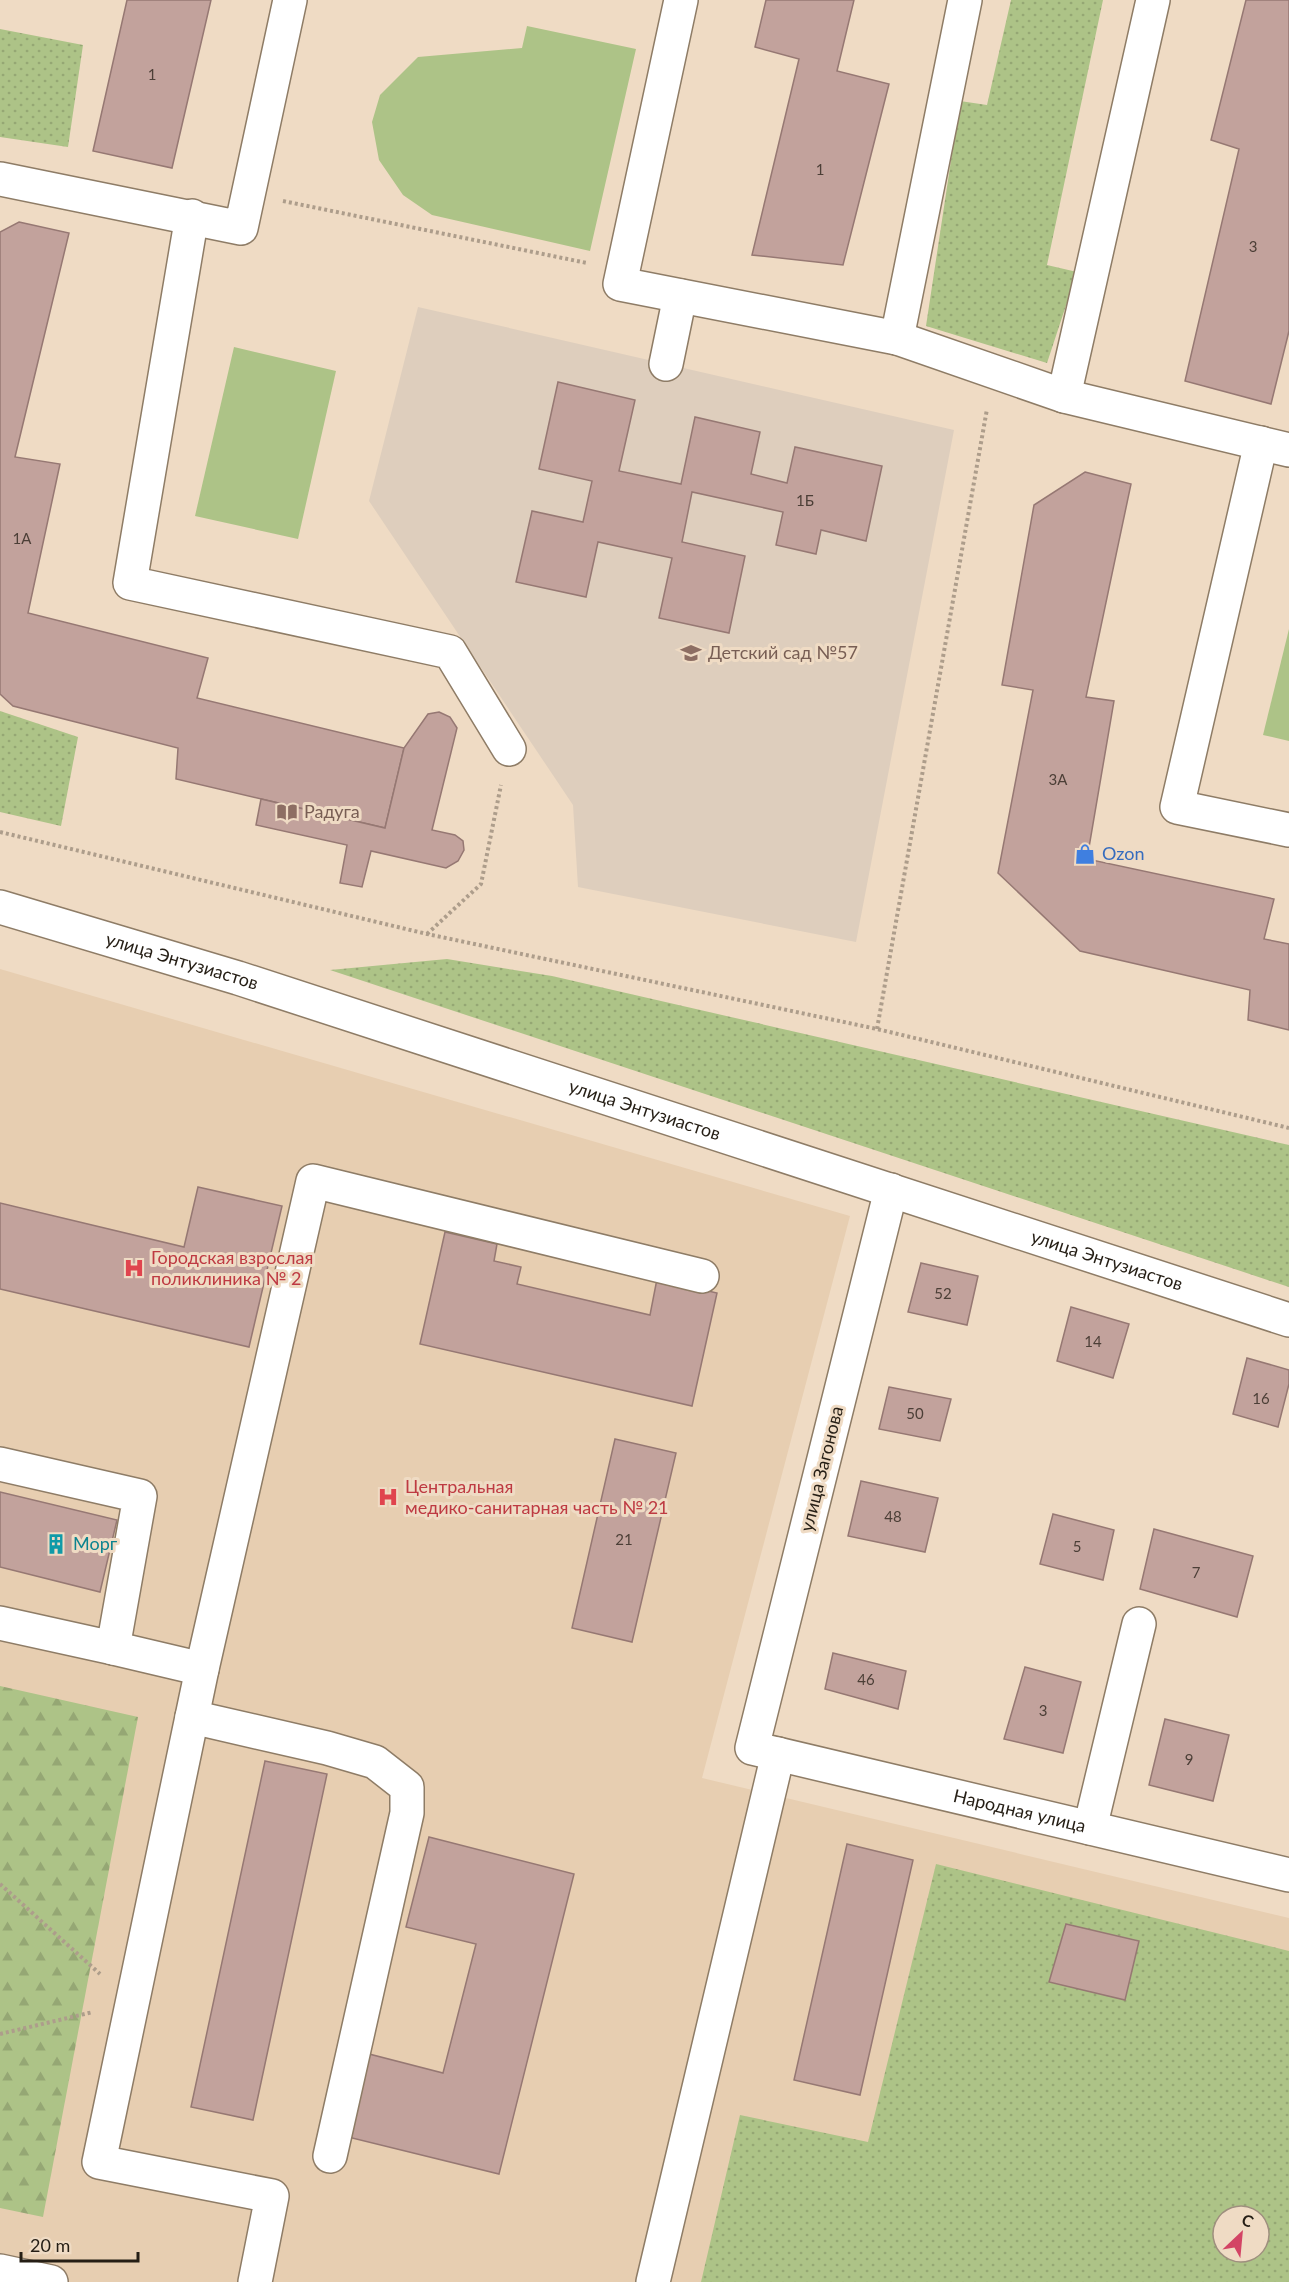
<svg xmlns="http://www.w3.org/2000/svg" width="1289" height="2282" font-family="Lato,sans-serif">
	<defs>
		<pattern id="grass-dots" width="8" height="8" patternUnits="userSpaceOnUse" patternTransform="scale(1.5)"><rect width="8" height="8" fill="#adc387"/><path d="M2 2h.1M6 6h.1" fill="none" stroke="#95a774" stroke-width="1.8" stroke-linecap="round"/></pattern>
		<pattern id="forest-firs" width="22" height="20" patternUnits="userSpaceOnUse" patternTransform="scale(1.5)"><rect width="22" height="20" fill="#adc387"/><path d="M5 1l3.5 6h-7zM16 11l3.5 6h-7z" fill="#95a774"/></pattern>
	</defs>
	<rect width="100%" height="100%" fill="#efdbc4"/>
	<!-- built -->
	<path fill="#e7ceb1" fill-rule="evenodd" d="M0 969 850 1216 702 1778 1289 1918V2282H0ZM1223 2216H1259V2252H1223Z"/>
	<!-- education -->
	<polygon fill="#decebd" points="418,307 954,430 856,942 578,887 573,805 369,501"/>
	<!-- grass -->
	<g fill="url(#grass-dots)" fill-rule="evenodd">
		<polygon points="1011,0 1103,0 1047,265 1077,272 1047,363 926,326 960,101 987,105"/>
		<polygon points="0,29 83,45 68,147 0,137"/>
		<polygon points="0,711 78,737 61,826 0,812"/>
		<polygon points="447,959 552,976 1289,1145 1289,1287 330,970"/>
		<path d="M936 1864 1289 1951V2282H701L740 2115 868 2142ZM1223 2216H1259V2252H1223Z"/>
	</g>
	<!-- forest -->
	<polygon fill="url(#forest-firs)" points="0,1686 138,1717 43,2217 0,2208"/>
	<!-- park -->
	<g fill="#adc387">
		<polygon points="527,26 636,49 590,251 432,215 403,195 379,160 372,122 380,95 418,57 522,48"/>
		<polygon points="234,347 336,371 298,539 195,516"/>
		<polygon points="1289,629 1289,741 1263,735"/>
	</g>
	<!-- building -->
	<g fill="#c2a29c" stroke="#967873" stroke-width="1.5">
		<polygon points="127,0 211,0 172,168 93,151"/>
		<polygon points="766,0 854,0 837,71 889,84 843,265 752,255 799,59 755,47"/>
		<polygon points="1246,0 1289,0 1289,331 1271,404 1185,381 1239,149 1211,140"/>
		<polygon points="19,222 69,233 15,457 60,464 28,613 208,658 197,698 404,748 385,828 176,779 178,748 13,706 0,694 0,232"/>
		<polygon points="558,382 635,400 619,471 681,484 695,417 760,432 751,474 787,483 795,447 882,466 866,541 821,530 816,554 776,545 783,512 692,492 682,542 745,556 729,633 659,618 672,558 598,542 586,597 516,582 532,511 583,522 592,481 539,469"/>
		<polygon points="1085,472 1131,484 1086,697 1114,701 1087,859 1274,899 1264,939 1289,944 1289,1030 1248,1020 1250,990 1080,951 998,873 1033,690 1002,685 1034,505"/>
		<polygon points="439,712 450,717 457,728 432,830 455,835 463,841 464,850 458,861 446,868 371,851 362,887 340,883 347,845 256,825 261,799 385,828 404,748 428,714"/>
		<polygon points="198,1187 282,1206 249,1347 0,1289 0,1203 184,1247"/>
		<polygon points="445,1232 497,1244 494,1261 521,1267 517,1284 650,1315 657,1279 717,1293 692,1406 420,1344"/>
		<polygon points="921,1263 978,1276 967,1325 908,1312"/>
		<polygon points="1071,1307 1129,1324 1113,1378 1057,1361"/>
		<polygon points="1247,1358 1289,1370 1289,1384 1278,1427 1233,1414"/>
		<polygon points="889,1387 951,1399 940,1441 879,1429"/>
		<polygon points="615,1439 676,1453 632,1642 572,1628"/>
		<polygon points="861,1481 938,1498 925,1552 848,1536"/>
		<polygon points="0,1492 117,1520 100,1592 0,1567"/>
		<polygon points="1053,1514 1114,1530 1103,1580 1040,1564"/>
		<polygon points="1154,1529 1253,1556 1237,1617 1140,1589"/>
		<polygon points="833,1653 906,1671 898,1709 825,1689"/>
		<polygon points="1025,1667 1081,1682 1063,1753 1004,1739"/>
		<polygon points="1165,1719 1229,1735 1213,1801 1149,1785"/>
		<polygon points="265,1761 327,1774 253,2120 191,2107"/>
		<polygon points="429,1837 574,1874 499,2174 348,2137 369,2054 443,2073 476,1944 406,1927"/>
		<polygon points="847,1844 913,1860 860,2095 794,2080"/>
		<polygon points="1066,1924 1139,1941 1125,2000 1049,1982"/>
	</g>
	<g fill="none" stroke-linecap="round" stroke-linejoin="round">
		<!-- minor casing -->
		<g stroke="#8e7c66" stroke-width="36">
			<g id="minor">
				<polyline points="681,0 620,284 897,338 1064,396 1289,450"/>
				<polyline points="0,179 241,228 290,0"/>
				<polyline points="192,216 130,583 450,652 509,749"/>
				<polyline points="897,338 965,0"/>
				<polyline points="666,364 680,296"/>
				<polyline points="1064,396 1153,0"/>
				<polyline points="1261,443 1177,807 1289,830"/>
				<path id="s1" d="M0 907 238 978 1289 1320"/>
				<path id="s2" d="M891 1190 752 1748 1289 1875"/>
				<polyline points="0,1464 140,1496 113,1648 0,1623"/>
				<polyline points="113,1648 202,1669"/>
				<polyline points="192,1717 327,1748 375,1762 407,1787 407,1813 330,2156"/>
				<polyline points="1090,1828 1139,1624"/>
				<polyline points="0,2271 51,2282"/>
				<polyline points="255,2282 272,2196 99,2162 202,1669 313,1181 702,1276"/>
				<polyline points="653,2282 778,1754"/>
			</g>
		</g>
		<!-- path -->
		<g stroke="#ad9d8b" stroke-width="4" stroke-dasharray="3 3" stroke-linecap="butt">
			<polyline points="283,201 587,263"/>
			<polyline points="0,832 427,934 877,1029 1289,1128"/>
			<polyline points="427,934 481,884 501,785"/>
			<polyline points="877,1029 987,409"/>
			<polyline points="0,1884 100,1974"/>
			<polyline points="0,2034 93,2012"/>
		</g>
		<!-- minor -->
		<use href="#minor" stroke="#fff" stroke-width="33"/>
	</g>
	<!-- icons -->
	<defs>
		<g id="school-bare" transform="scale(1.62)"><path d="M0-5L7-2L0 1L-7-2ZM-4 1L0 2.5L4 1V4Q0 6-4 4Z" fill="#8d6e63" stroke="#efdbc4" stroke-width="2.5" paint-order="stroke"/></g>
		<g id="library-bare" transform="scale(1.62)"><path d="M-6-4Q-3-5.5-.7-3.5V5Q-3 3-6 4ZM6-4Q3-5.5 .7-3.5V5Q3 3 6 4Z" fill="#8d6e63" stroke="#efdbc4" stroke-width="2.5" paint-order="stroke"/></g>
		<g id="shop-bare" transform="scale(1.62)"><path d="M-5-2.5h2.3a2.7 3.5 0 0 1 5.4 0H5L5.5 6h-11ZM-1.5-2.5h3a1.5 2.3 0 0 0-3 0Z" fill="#3f7fe0" stroke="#efdbc4" stroke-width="2.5" paint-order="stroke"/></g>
		<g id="hospital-bare" transform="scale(1.62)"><path d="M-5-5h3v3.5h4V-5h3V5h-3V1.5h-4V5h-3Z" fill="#e0444e" stroke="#efdbc4" stroke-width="2.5" paint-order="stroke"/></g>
		<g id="building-bare" transform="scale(1.62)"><path d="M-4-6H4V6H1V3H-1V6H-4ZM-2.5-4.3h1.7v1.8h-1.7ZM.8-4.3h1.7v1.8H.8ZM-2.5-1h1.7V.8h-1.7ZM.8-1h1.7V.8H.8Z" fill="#0f9aa8" stroke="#efdbc4" stroke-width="2.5" paint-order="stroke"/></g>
	</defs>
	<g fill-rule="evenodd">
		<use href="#school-bare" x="691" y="653"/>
		<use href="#library-bare" x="287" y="812"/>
		<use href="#shop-bare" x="1085" y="854"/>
		<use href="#hospital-bare" x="134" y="1268"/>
		<use href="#hospital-bare" x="388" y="1497"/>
		<use href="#building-bare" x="56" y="1544"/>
	</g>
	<g text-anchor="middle" stroke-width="6" stroke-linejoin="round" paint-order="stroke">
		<!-- number labels -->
		<g font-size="15" fill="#4c3f37">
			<text x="152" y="80">1</text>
			<text x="820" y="175">1</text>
			<text x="1253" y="252">3</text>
			<text x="805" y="506">1Б</text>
			<text x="22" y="544">1А</text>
			<text x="1058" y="785">3А</text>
			<text x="943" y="1299">52</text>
			<text x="1093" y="1347">14</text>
			<text x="1261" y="1404">16</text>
			<text x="915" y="1419">50</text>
			<text x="893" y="1522">48</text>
			<text x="624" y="1545">21</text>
			<text x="1077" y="1552">5</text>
			<text x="1196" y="1578">7</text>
			<text x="866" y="1685">46</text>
			<text x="1043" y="1716">3</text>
			<text x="1189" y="1765">9</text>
		</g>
		<!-- education labels -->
		<g font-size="18" fill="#785e54" stroke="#efdbc4" text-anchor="start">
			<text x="708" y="659">Детский сад №57</text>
			<text x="304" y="818">Радуга</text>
		</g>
		<!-- shop labels -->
		<g font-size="18" fill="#366cbe" stroke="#efdbc4" text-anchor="start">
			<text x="1102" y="860">Ozon</text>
		</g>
		<!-- street labels -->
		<g font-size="18" fill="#251e15" stroke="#efdbc4">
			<text dy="6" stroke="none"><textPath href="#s1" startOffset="190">улица Энтузиастов</textPath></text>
			<text dy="6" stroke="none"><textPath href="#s1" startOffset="676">улица Энтузиастов</textPath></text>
			<text dy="6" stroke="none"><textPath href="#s1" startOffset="1162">улица Энтузиастов</textPath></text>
			<text transform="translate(822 1469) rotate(-76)" y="6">улица Загонова</text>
			<text dy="6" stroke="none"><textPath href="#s2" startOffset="850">Народная улица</textPath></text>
		</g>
		<!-- health labels -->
		<g font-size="18" fill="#be3a42" stroke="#efdbc4" text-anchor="start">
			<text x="151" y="1264">Городская взрослая<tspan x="151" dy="21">поликлиника № 2</tspan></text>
			<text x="405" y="1493">Центральная<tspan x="405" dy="21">медико-санитарная часть № 21</tspan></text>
		</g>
		<!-- culture labels -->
		<g font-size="18" fill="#0d838f" stroke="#efdbc4" text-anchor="start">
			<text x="73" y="1550">Морг</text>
		</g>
	</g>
	<!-- north arrow -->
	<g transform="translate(1241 2234) rotate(26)"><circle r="28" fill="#efdbc4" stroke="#9e8f7e" stroke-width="1.5"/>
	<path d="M0-4.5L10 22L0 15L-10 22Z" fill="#d34465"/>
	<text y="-9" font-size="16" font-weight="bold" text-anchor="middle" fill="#251e15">С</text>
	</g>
	<!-- scale -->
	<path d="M21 2252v9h117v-9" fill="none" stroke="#251e15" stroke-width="3"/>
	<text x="30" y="2252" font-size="18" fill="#251e15" stroke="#efdbc4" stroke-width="4.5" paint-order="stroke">20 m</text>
</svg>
